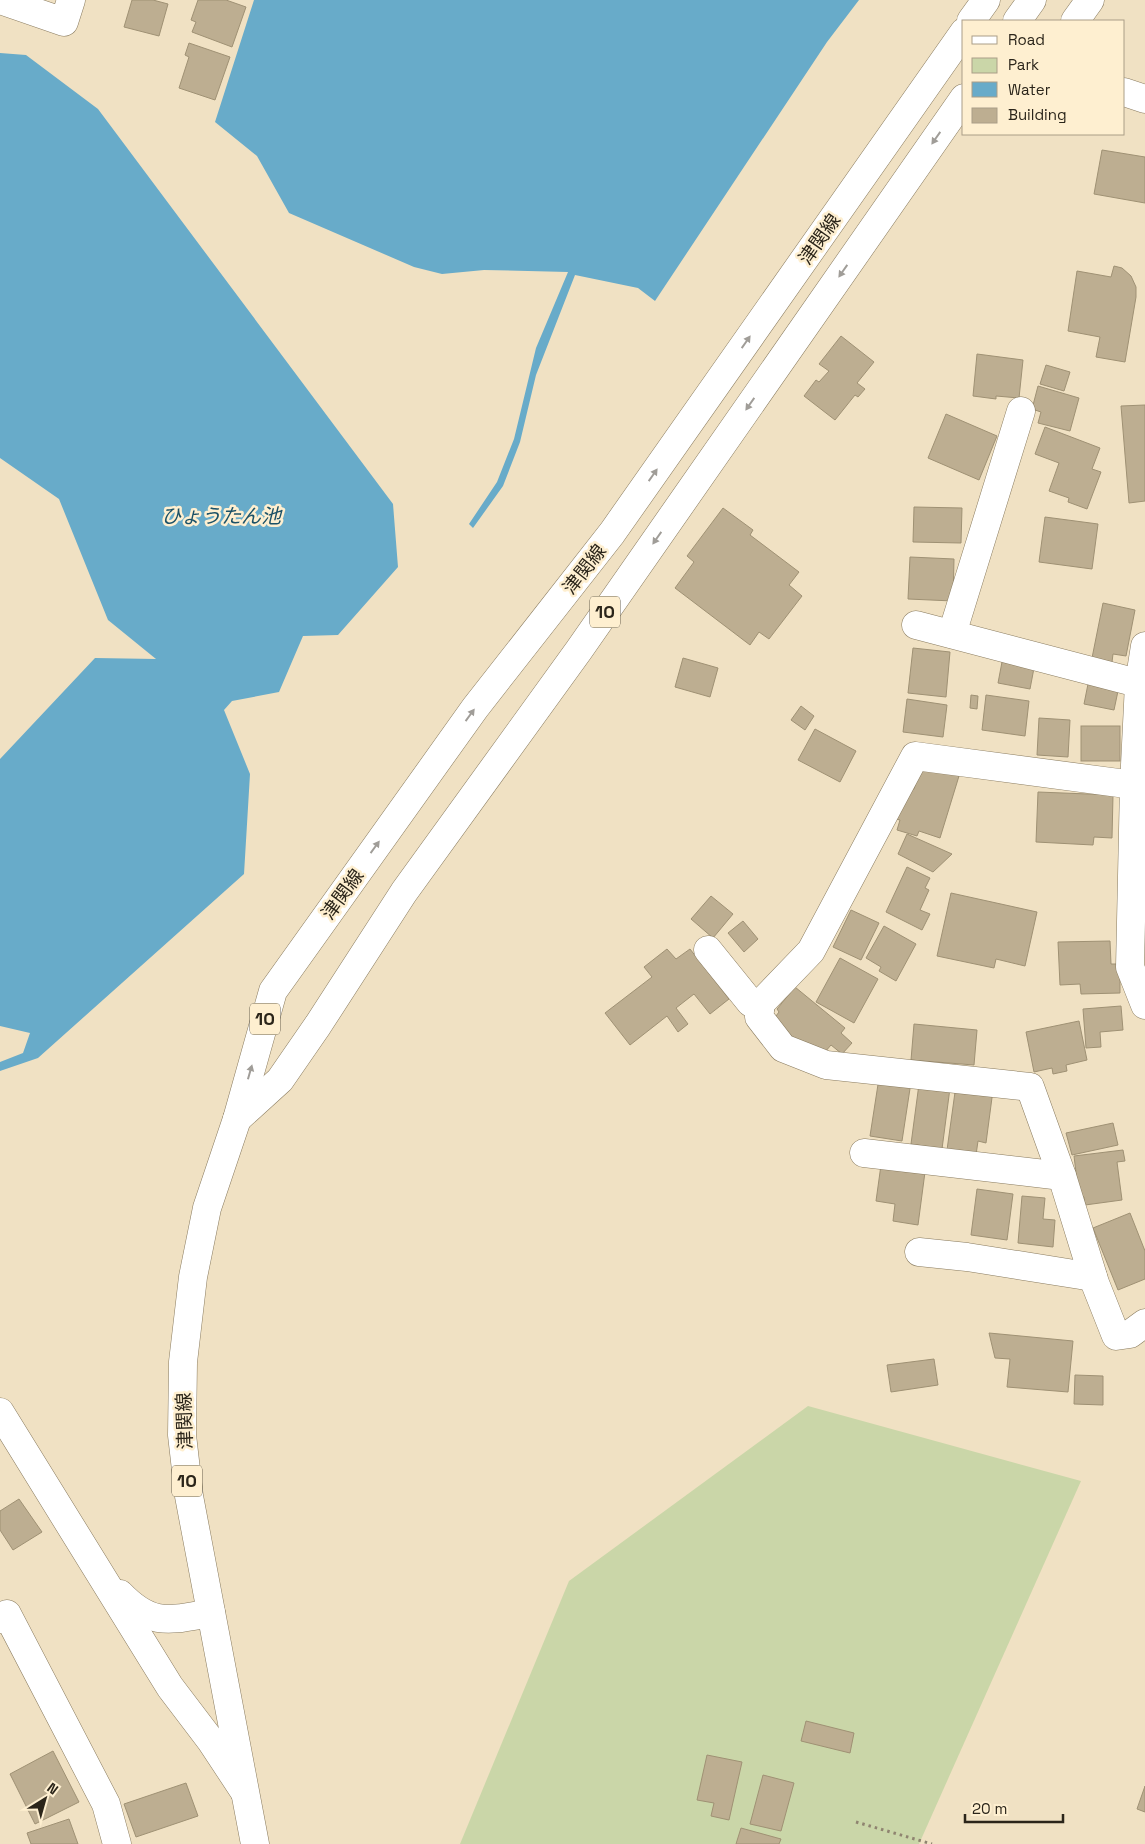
<svg xmlns="http://www.w3.org/2000/svg" width="1145" height="1844" font-family="'Space Grotesk','Noto Sans JP',sans-serif">
	<rect width="100%" height="100%" fill="#f0e1c3"/>
	<!-- green -->
	<polygon fill="#cad6a8" points="808,1406 1081,1481 919,1844 460,1844 569,1581"/>
	<!-- water -->
	<g fill="#68abc9">
		<polygon points="254,0 859,0 827,42 655,301 638,288 575,275 536,375 520,442 503,486 473,528 469,524 497,482 514,439 536,348 568,272 484,270 442,274 414,267 289,213 257,156 215,122"/>
		<polygon points="0,53 26,55 98,109 393,504 398,567 338,635 303,636 279,692 232,701 224,710 250,774 244,874 38,1058 0,1071 0,1062 23,1053 30,1033 0,1026 0,759 95,658 156,659 108,620 59,499 0,458"/>
	</g>
	<!-- building -->
	<g fill="#bdae91" stroke="#9f9174">
		<polygon points="132,0 153,0 168,4 159,36 124,27"/>
		<polygon points="198,0 226,0 246,7 232,47 192,32 196,22 191,20"/>
		<polygon points="189,43 230,57 215,100 179,88 189,57 185,55"/>
		<polygon points="1102,150 1145,157 1145,203 1094,194"/>
		<polygon points="1114,266 1122,268 1131,276 1136,287 1136,297 1125,362 1096,357 1100,337 1068,331 1077,271 1111,277"/>
		<polygon points="841,336 874,362 857,383 865,389 858,397 855,395 835,420 804,396 816,380 819,382 829,371 819,364"/>
		<polygon points="977,354 1023,360 1019,398 996,396 996,399 973,396"/>
		<polygon points="1046,365 1070,372 1064,391 1040,384"/>
		<polygon points="1038,386 1079,398 1070,431 1038,423 1041,412 1032,409"/>
		<polygon points="1145,405 1145,501 1129,503 1121,406"/>
		<polygon points="946,414 997,436 979,480 928,458"/>
		<polygon points="1045,427 1100,448 1092,469 1101,472 1087,509 1068,502 1069,498 1049,491 1059,463 1035,454"/>
		<polygon points="914,507 962,508 961,543 913,542"/>
		<polygon points="723,508 753,530 750,535 799,572 789,585 802,596 769,639 759,632 750,645 675,588 694,562 687,556"/>
		<polygon points="1045,517 1098,524 1092,569 1039,562"/>
		<polygon points="910,557 954,559 953,601 908,599"/>
		<polygon points="1103,603 1135,610 1126,656 1113,654 1112,662 1092,658"/>
		<polygon points="913,648 950,652 946,697 908,693"/>
		<polygon points="683,658 718,668 710,697 675,687"/>
		<polygon points="1002,662 1034,668 1030,689 998,683"/>
		<polygon points="1088,684 1118,691 1114,710 1084,704"/>
		<polygon points="971,695 978,696 977,709 970,708"/>
		<polygon points="986,695 1029,701 1025,736 982,730"/>
		<polygon points="907,699 947,705 943,737 903,732"/>
		<polygon points="801,706 814,716 805,730 791,720"/>
		<polygon points="1039,718 1070,720 1068,757 1037,755"/>
		<rect x="1081" y="726" width="39" height="35"/>
		<polygon points="815,729 856,751 840,782 798,760"/>
		<polygon points="922,764 959,776 940,838 919,831 917,836 897,830 900,820 896,819 906,787 914,789"/>
		<polygon points="1038,792 1113,795 1112,838 1094,837 1093,845 1036,842"/>
		<polygon points="907,834 952,854 933,872 898,854"/>
		<polygon points="907,867 930,878 925,888 929,890 920,910 930,914 922,930 886,912"/>
		<polygon points="951,893 1037,912 1025,966 996,959 994,968 937,956"/>
		<polygon points="711,896 733,914 713,938 691,919"/>
		<polygon points="851,910 879,923 861,960 833,947"/>
		<polygon points="743,921 758,939 744,952 728,933"/>
		<polygon points="884,926 916,944 896,981 879,971 881,967 866,958"/>
		<polygon points="1110,941 1111,964 1120,964 1120,993 1081,994 1080,984 1060,985 1058,942"/>
		<polygon points="667,949 676,959 690,949 729,999 710,1014 694,994 676,1008 688,1024 678,1032 667,1016 630,1045 605,1013 652,977 644,967"/>
		<polygon points="840,958 878,979 854,1023 816,1002"/>
		<polygon points="795,987 845,1028 841,1033 852,1043 842,1054 831,1045 819,1059 773,1020 779,1012 777,1009"/>
		<polygon points="1121,1006 1123,1030 1100,1032 1101,1047 1086,1048 1083,1009"/>
		<polygon points="1079,1021 1087,1060 1066,1065 1067,1071 1053,1074 1052,1068 1034,1072 1026,1032"/>
		<polygon points="914,1024 977,1030 974,1065 911,1060"/>
		<polygon points="879,1078 911,1082 902,1141 870,1136"/>
		<polygon points="919,1084 950,1088 942,1149 911,1144"/>
		<polygon points="956,1085 993,1090 986,1143 978,1141 976,1155 947,1150"/>
		<polygon points="1113,1123 1118,1145 1072,1155 1066,1133"/>
		<polygon points="1123,1150 1125,1161 1117,1162 1122,1200 1085,1205 1084,1197 1079,1197 1074,1156"/>
		<polygon points="881,1165 925,1172 918,1225 893,1221 895,1204 876,1201"/>
		<polygon points="977,1189 1013,1194 1007,1240 971,1235"/>
		<polygon points="1022,1196 1045,1198 1043,1219 1055,1220 1053,1247 1018,1243"/>
		<polygon points="1130,1213 1145,1251 1145,1279 1118,1290 1093,1228"/>
		<polygon points="989,1333 1073,1341 1068,1392 1007,1387 1010,1359 995,1358"/>
		<polygon points="934,1359 938,1385 891,1392 887,1365"/>
		<polygon points="1075,1375 1103,1376 1103,1405 1074,1404"/>
		<polygon points="19,1499 42,1532 13,1550 0,1530 0,1511"/>
		<polygon points="806,1721 854,1733 850,1753 801,1741"/>
		<polygon points="53,1751 79,1802 35,1824 10,1774"/>
		<polygon points="707,1755 742,1762 729,1820 711,1816 714,1803 697,1800"/>
		<polygon points="763,1775 794,1783 781,1831 750,1824"/>
		<polygon points="186,1783 198,1816 136,1837 124,1804"/>
		<polygon points="1145,1786 1145,1812 1137,1809"/>
		<polygon points="69,1819 78,1844 31,1844 27,1833"/>
		<polygon points="741,1828 781,1839 779,1844 736,1844"/>
	</g>
	<g fill="none" stroke-linecap="round" stroke-linejoin="round">
		<!-- minor casing -->
		<g stroke="#897b5f" stroke-width="29">
			<g id="minor">
				<polyline points="0,0 64,22 71,0"/>
				<polyline points="1075,21 1090,0"/>
				<polyline points="1124,92 1145,99"/>
				<polyline points="916,625 1145,685"/>
				<polyline points="952,634 1021,411"/>
				<polyline points="1145,646 1139,684 1134,785 1130,967 1145,1005"/>
				<polyline points="1134,785 915,756 811,951 761,1003 759,1017 783,1048 826,1065 1030,1087 1062,1176 1095,1283 1116,1336 1130,1334 1145,1323"/>
				<polyline points="708,950 750,1002 760,1009"/>
				<polyline points="864,1153 1062,1176"/>
				<polyline points="919,1252 967,1257 1093,1277"/>
				<polyline points="0,1412 170,1687 211,1741 244,1791"/>
				<path d="M120 1594C152 1627 169 1620 211 1613"/>
				<polyline points="0,1619 7,1614 106,1804 117,1844"/>
			</g>
		</g>
		<!-- major casing -->
		<g stroke="#897b5f" stroke-width="29">
			<g id="major">
				<polyline points="971,21 986,0"/>
				<polyline points="1017,21 1032,0"/>
				<polyline points="237,1119 280,1080 318,1025 404,892 579,650 964,98"/>
				<polyline points="255,1844 189,1496 182,1435 183,1362 193,1277 207,1208 237,1119 273,991 475,708 612,533 964,32"/>
			</g>
		</g>
		<!-- path -->
		<polyline stroke="#8f8470" stroke-width="3" stroke-dasharray="2.5 4" stroke-linecap="butt" points="856,1822 932,1844"/>
		<!-- minor -->
		<use href="#minor" stroke="#fff" stroke-width="28"/>
		<!-- major -->
		<use href="#major" stroke="#fff" stroke-width="28"/>
	</g>
	<!-- one-way arrows -->
	<defs><path id="oneway-solid" d="M-6-.8H1V-3.2L6.5 0L1 3.2V.8H-6Z" transform="scale(1.25)"/></defs>
	<g fill="#a09d98">
		<use href="#oneway-solid" transform="translate(936 138) rotate(125)"/>
		<use href="#oneway-solid" transform="translate(843 271) rotate(125)"/>
		<use href="#oneway-solid" transform="translate(746 342) rotate(-55)"/>
		<use href="#oneway-solid" transform="translate(750 404) rotate(125)"/>
		<use href="#oneway-solid" transform="translate(653 475) rotate(-55)"/>
		<use href="#oneway-solid" transform="translate(657 538) rotate(125)"/>
		<use href="#oneway-solid" transform="translate(470 715) rotate(-54)"/>
		<use href="#oneway-solid" transform="translate(375 847) rotate(-54)"/>
		<use href="#oneway-solid" transform="translate(250 1072) rotate(-74)"/>
	</g>
	<g text-anchor="middle" stroke-width="5" stroke-linejoin="round" paint-order="stroke">
		<!-- shield labels -->
		<g fill="#feefd0" stroke="#6a6251" stroke-width="1">
			<rect x="590" y="596.5" width="30" height="31" rx="4"/>
			<rect x="250" y="1003.5" width="30" height="31" rx="4"/>
			<rect x="172" y="1465.5" width="30" height="31" rx="4"/>
		</g>
		<g font-size="18" font-weight="bold" fill="#2b251a">
			<text x="605" y="618">10</text>
			<text x="265" y="1025">10</text>
			<text x="187" y="1487">10</text>
		</g>
		<!-- street labels -->
		<g font-size="19" fill="#2b251a" stroke="#feefd0">
			<text transform="translate(819 239) rotate(-55)" y="7">津関線</text>
			<text transform="translate(584 569) rotate(-52)" y="7">津関線</text>
			<text transform="translate(342 894) rotate(-54)" y="7">津関線</text>
			<text transform="translate(184 1421) rotate(-92)" y="7">津関線</text>
		</g>
		<!-- water labels -->
		<g font-size="20" font-style="italic" fill="#1b5167" stroke="#feefd0">
			<text x="221" y="523">ひょうたん池</text>
		</g>
	</g>
	<!-- legend -->
	<rect x="962" y="20" width="162" height="115" fill="#feefd0" stroke="#aa9e87"/>
	<rect x="972" y="36" width="25" height="8" fill="#ffffff" stroke="#aa9e87"/>
	<text x="1008" y="45" font-size="15" fill="#2b251a">Road</text>
	<rect x="972" y="58" width="25" height="15" fill="#cad6a8" stroke="#aa9e87"/>
	<text x="1008" y="70" font-size="15" fill="#2b251a">Park</text>
	<rect x="972" y="82" width="25" height="15" fill="#68abc9" stroke="#aa9e87"/>
	<text x="1008" y="95" font-size="15" fill="#2b251a">Water</text>
	<rect x="972" y="108" width="25" height="15" fill="#bdae91" stroke="#aa9e87"/>
	<text x="1008" y="120" font-size="15" fill="#2b251a">Building</text>
	<!-- north arrow -->
	<g transform="translate(45 1799) rotate(37)" stroke="#feefd0" stroke-width="4" paint-order="stroke">
	<path d="M0-4L9 19L0 12L-9 19Z" fill="#2b251a"/>
	<text y="-8" font-size="14" font-weight="bold" text-anchor="middle" fill="#2b251a">N</text>
	</g>
	<!-- scale -->
	<path d="M965 1814v8h98v-8" fill="none" stroke="#2b251a" stroke-width="2.5"/>
	<text x="972" y="1814" font-size="15" fill="#2b251a" stroke="#feefd0" stroke-width="4" paint-order="stroke">20 m</text>
</svg>
